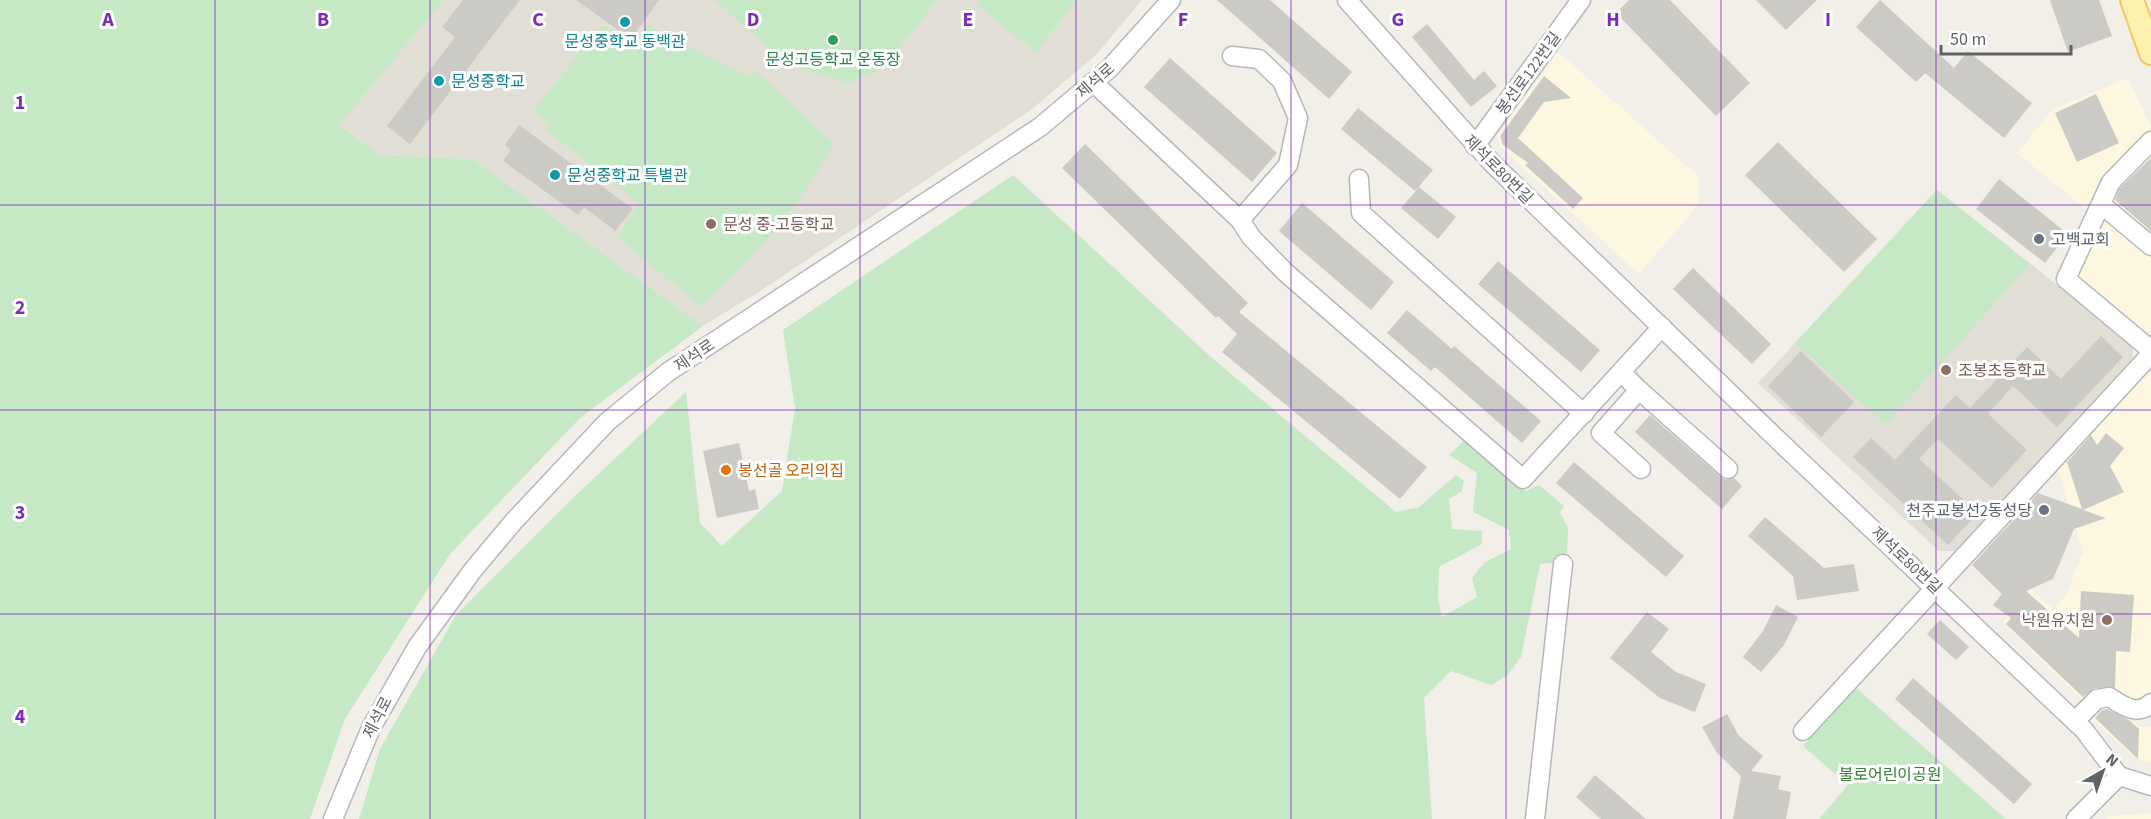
<svg xmlns="http://www.w3.org/2000/svg" width="2151" height="819" font-family="'Source Sans 3','Noto Sans KR',sans-serif">
	<rect width="100%" height="100%" fill="#f1efe8"/>
	<!-- commercial -->
	<g fill="#fef7e0">
		<polygon points="1558,52 1699,177 1698,205 1639,274 1501,147 1497,136"/>
		<polygon points="2128,78 2151,127 2099,182 2101,194 2091,213 2017,153 2053,109"/>
		<polygon points="2151,155 2151,340 2077,279 2080,256 2116,185 2142,159"/>
		<polygon points="2151,365 2151,698 2141,705 2085,703 2003,622 2031,589 2054,610 2066,595 2083,553 2057,467"/>
		<polygon points="2109,700 2139,727 2151,727 2151,763 2134,757 2091,718"/>
		<polygon points="2151,813 2151,819 2105,819 2111,816"/>
	</g>
	<!-- education -->
	<g fill="#e1ded6">
		<polygon points="444,0 1142,0 1096,55 1032,109 762,290 703,326 473,159 381,155 338,124"/>
		<polygon points="1937,190 2066,292 2075,293 2133,343 2133,358 1960,551 1939,551 1758,383"/>
	</g>
	<!-- green -->
	<g fill="#c5e8c5">
		<polygon points="0,0 444,0 339,125 381,155 473,159 703,326 580,418 450,554 345,719 310,819 0,819"/>
		<polygon points="715,0 937,0 884,68 848,83 788,65"/>
		<polygon points="980,0 1076,0 1036,52 976,5"/>
		<path d="M602 25 631 46 647 25 747 76 757 72 834 143C802 205 753 260 701 306L617 237 640 204 545 129 548 124 533 111Z"/>
		<polygon points="1013,175 1212,358 1396,512 1419,507 1456,475 1464,481 1462,491 1449,499 1452,529 1482,531 1482,544 1439,567 1438,598 1442,617 1477,597 1472,578 1485,562 1511,549 1509,530 1473,512 1477,473 1449,455 1465,440 1526,491 1539,485 1564,506 1560,512 1568,528 1567,561 1540,564 1521,657 1508,675 1491,685 1451,671 1424,698 1432,819 359,819 380,749 456,615 573,498 686,392 700,523 722,546 782,491 795,408 783,330"/>
		<polygon points="1937,190 2030,264 1886,424 1795,343"/>
		<polygon points="1855,687 2006,819 1819,819 1848,785 1803,746"/>
	</g>
	<!-- building -->
	<g fill="#cccac5">
		<polygon points="463,0 520,0 410,144 387,126 455,37 442,27"/>
		<polygon points="576,0 659,0 631,39"/>
		<polygon points="1217,0 1270,0 1352,72 1329,99"/>
		<polygon points="1629,0 1670,0 1750,83 1716,116 1616,13"/>
		<polygon points="1756,0 1817,0 1786,30"/>
		<polygon points="1880,0 1954,68 1968,51 2032,103 2004,138 1925,73 1916,82 1856,27"/>
		<polygon points="2050,0 2099,0 2112,36 2068,52"/>
		<polygon points="1427,24 1474,80 1484,71 1497,86 1471,107 1412,37"/>
		<polygon points="1170,58 1277,153 1252,182 1144,87"/>
		<polygon points="1544,76 1571,98 1544,102 1518,138 1583,198 1573,209 1525,165 1528,163 1503,145 1500,136"/>
		<polygon points="2096,94 2119,143 2077,162 2055,113"/>
		<polygon points="1358,108 1433,170 1415,191 1341,129"/>
		<polygon points="519,125 633,209 615,231 584,207 578,215 503,161 511,150 505,145"/>
		<polygon points="1778,142 1877,239 1844,272 1745,175"/>
		<polygon points="1085,144 1248,303 1239,312 1427,467 1400,499 1222,352 1237,334 1218,316 1216,318 1062,168"/>
		<polygon points="2151,158 2151,231 2115,200 2120,188"/>
		<polygon points="1999,179 2068,234 2045,263 1976,209"/>
		<polygon points="1419,187 1456,217 1438,239 1401,208"/>
		<polygon points="1302,203 1394,282 1371,310 1279,231"/>
		<polygon points="1498,261 1600,350 1581,372 1478,284"/>
		<polygon points="1693,268 1771,344 1752,364 1673,289"/>
		<polygon points="1407,310 1452,349 1454,346 1541,421 1522,443 1435,367 1431,371 1387,333"/>
		<polygon points="2101,336 2123,357 2057,427 2013,386 1988,414 2027,450 1992,488 1938,439 1919,459 1978,513 1948,545 1853,457 1871,438 1895,460 1956,395 1970,408 2027,347 2061,379"/>
		<polygon points="1801,351 1854,402 1821,437 1768,386"/>
		<polygon points="1650,415 1721,477 1726,480 1734,478 1742,486 1722,509 1635,432"/>
		<polygon points="2106,433 2124,448 2110,466 2124,492 2083,510 2106,518 2074,529 2053,579 2026,591 2079,638 2081,591 2134,595 2130,652 2116,651 2115,688 2095,688 2083,697 2006,624 2011,618 1993,605 2002,594 1972,565 2038,493 2082,509 2067,462 2091,435 2097,445"/>
		<polygon points="739,443 749,491 755,489 759,509 717,518 703,451"/>
		<polygon points="1574,462 1684,556 1666,577 1556,483"/>
		<polygon points="1765,517 1824,568 1854,564 1859,591 1797,600 1793,576 1748,536"/>
		<polygon points="1776,605 1798,617 1784,645 1761,672 1743,657 1763,631"/>
		<polygon points="1647,612 1669,629 1651,652 1676,672 1706,684 1695,712 1660,698 1610,658"/>
		<polygon points="1940,620 1969,647 1956,660 1927,634"/>
		<polygon points="1913,678 2032,784 2014,804 1895,699"/>
		<polygon points="2107,709 2129,720 2139,729 2138,759 2095,718 2102,710"/>
		<polygon points="1727,714 1739,736 1763,756 1751,771 1781,776 1778,789 1791,792 1786,819 1733,819 1741,776 1717,753 1702,727"/>
		<polygon points="1595,775 1646,819 1601,819 1576,797"/>
	</g>
	<g fill="none" stroke-linecap="round" stroke-linejoin="round">
		<!-- minor casing -->
		<g stroke="#b5b8bc" stroke-width="21">
			<g id="minor">
				<polyline points="1347,0 1492,163 1779,441 2084,730 2119,776 2151,786"/>
				<polyline points="1232,56 1259,59 1282,81 1298,118 1288,165 1240,220"/>
				<polyline points="1093,82 1240,220 1251,237 1285,272 1523,479 1662,327"/>
				<polyline points="2151,141 2111,182 2066,279 2151,350"/>
				<polyline points="1475,146 1581,0"/>
				<polyline points="1359,179 1361,213 1584,414"/>
				<polyline points="2102,205 2151,246"/>
				<polyline points="1622,373 1639,390 1601,433 1641,469"/>
				<polyline points="1639,390 1728,469"/>
				<path d="M2075 721 2097 699 2109 697C2122 705 2137 717 2151 703"/>
				<polyline points="1803,731 2151,354"/>
				<polyline points="333,819 371,728 417,647 473,570 514,521 607,422 668,372 1040,127 1110,68 1171,0"/>
				<polyline points="1535,819 1563,564"/>
				<polyline points="2076,819 2119,776"/>
			</g>
		</g>
		<!-- major casing -->
		<g stroke="#f2c960" stroke-width="26">
			<polyline id="major" points="2132,0 2151,53"/>
		</g>
		<!-- minor -->
		<use href="#minor" stroke="#fff" stroke-width="18"/>
		<!-- major -->
		<use href="#major" stroke="#fff2af" stroke-width="22"/>
	</g>
	<!-- grid -->
	<path fill="none" stroke="#7b2cbf" stroke-width="1.5" stroke-opacity="0.55" d="M215 0V819M430 0V819M645 0V819M860 0V819M1076 0V819M1291 0V819M1506 0V819M1721 0V819M1936 0V819M0 205H2151M0 410H2151M0 614H2151"/>
	<!-- markers -->
	<g fill="#0f9aa8" stroke="#fff" stroke-width="2">
		<circle cx="625" cy="22" r="6"/>
		<circle cx="439" cy="81" r="6"/>
		<circle cx="555" cy="175" r="6"/>
	</g>
	<circle fill="#2e9e5b" stroke="#fff" stroke-width="2" cx="833" cy="40" r="6"/>
	<g fill="#8d6e63" stroke="#fff" stroke-width="2">
		<circle cx="711" cy="224" r="6"/>
		<circle cx="1946" cy="370" r="6"/>
		<circle cx="2107" cy="620" r="6"/>
	</g>
	<g fill="#6b7280" stroke="#fff" stroke-width="2">
		<circle cx="2039" cy="239" r="6"/>
		<circle cx="2044" cy="510" r="6"/>
	</g>
	<circle fill="#e8710a" stroke="#fff" stroke-width="2" cx="726" cy="470" r="6"/>
	<g text-anchor="middle" stroke-width="6" stroke-linejoin="round" paint-order="stroke">
		<!-- culture labels -->
		<g font-size="16" fill="#0d838f" stroke="#fff" text-anchor="start">
			<text x="625" y="47" text-anchor="middle">문성중학교 동백관</text>
			<text x="451" y="87">문성중학교</text>
			<text x="567" y="181">문성중학교 특별관</text>
		</g>
		<!-- leisure labels -->
		<g font-size="16" fill="#27864d" stroke="#fff">
			<text x="833" y="65">문성고등학교 운동장</text>
		</g>
		<!-- street labels -->
		<g font-size="16" fill="#5f6368" stroke="#fff">
			<text transform="translate(1528 73) rotate(-54)" y="6">봉선로122번길</text>
			<text transform="translate(1095 80) rotate(-41)" y="6">제석로</text>
			<text transform="translate(1499 169) rotate(45)" y="6">제석로80번길</text>
			<text transform="translate(694 355) rotate(-34)" y="6">제석로</text>
			<text transform="translate(1907 560) rotate(43)" y="6">제석로80번길</text>
			<text transform="translate(377 717) rotate(-63)" y="6">제석로</text>
		</g>
		<!-- education labels -->
		<g font-size="16" fill="#785e54" stroke="#fff" text-anchor="start">
			<text x="723" y="230">문성 중-고등학교</text>
			<text x="1958" y="376">조봉초등학교</text>
			<text x="2095" y="626" text-anchor="end">낙원유치원</text>
		</g>
		<!-- worship labels -->
		<g font-size="16" fill="#5b616d" stroke="#fff" text-anchor="start">
			<text x="2051" y="245">고백교회</text>
			<text x="2032" y="516" text-anchor="end">천주교봉선2동성당</text>
		</g>
		<!-- food labels -->
		<g font-size="16" fill="#c56008" stroke="#fff" text-anchor="start">
			<text x="738" y="476">봉선골 오리의집</text>
		</g>
		<!-- park labels -->
		<g font-size="16" fill="#348238" stroke="#fff">
			<text x="1890" y="780">불로어린이공원</text>
		</g>
	</g>
	<g font-size="20" text-anchor="middle" font-weight="bold" fill="#7b2cbf" stroke="#fff" stroke-width="6" stroke-linejoin="round" paint-order="stroke">
		<text x="108" y="26">A</text>
		<text x="323" y="26">B</text>
		<text x="538" y="26">C</text>
		<text x="753" y="26">D</text>
		<text x="968" y="26">E</text>
		<text x="1183" y="26">F</text>
		<text x="1398" y="26">G</text>
		<text x="1613" y="26">H</text>
		<text x="1828" y="26">I</text>
		<text x="20" y="109">1</text>
		<text x="20" y="314">2</text>
		<text x="20" y="519">3</text>
		<text x="20" y="723">4</text>
	</g>
	<!-- north arrow -->
	<g transform="translate(2103 771) rotate(40)" stroke="#ffffff" stroke-width="4.5" paint-order="stroke">
	<path d="M0-4.5L10 22L0 15L-10 22Z" fill="#5f6368"/>
	<text y="-9" font-size="16" font-weight="bold" text-anchor="middle" fill="#5f6368">N</text>
	</g>
	<!-- scale -->
	<path d="M1941 45v9h130v-9" fill="none" stroke="#5f6368" stroke-width="3"/>
	<text x="1950" y="45" font-size="18" fill="#5f6368" stroke="#ffffff" stroke-width="4.5" paint-order="stroke">50 m</text>
</svg>
